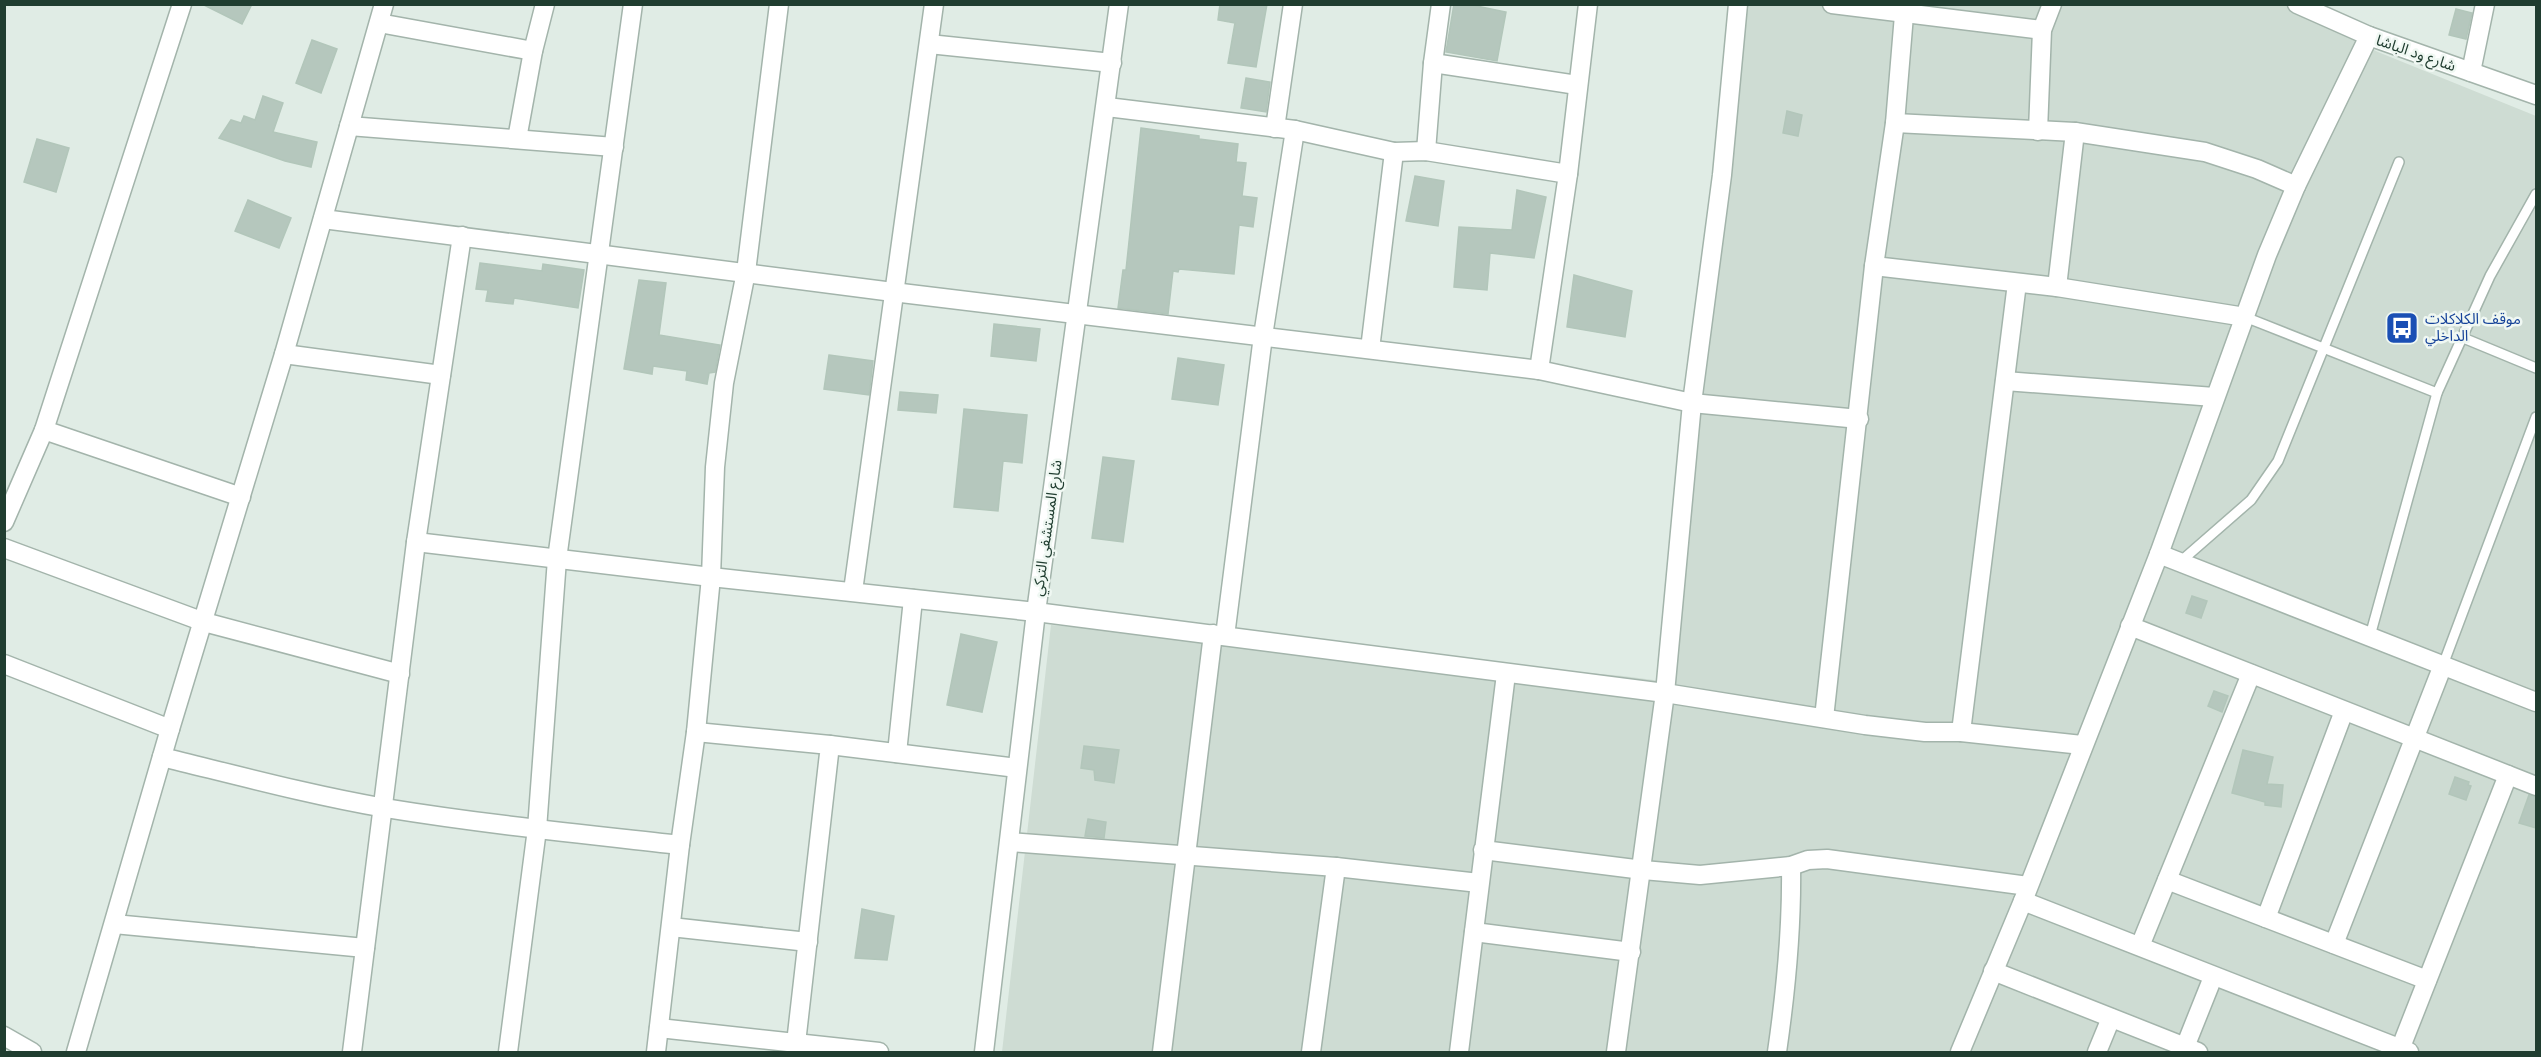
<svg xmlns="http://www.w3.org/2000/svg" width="2541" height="1057" font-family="'IBM Plex Sans','Noto Sans Arabic',sans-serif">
	<rect width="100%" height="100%" fill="#e0ece5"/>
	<!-- built -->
	<polygon fill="#cedcd3" points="1745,5 2284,5 2378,52 2536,116 2536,1052 1002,1052 1051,625 1623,676 1661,681"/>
	<!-- building -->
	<g fill="#b5c7bd" stroke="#b2c6ba" stroke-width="1.5">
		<polygon points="202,4 252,4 242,24"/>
		<polygon points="1220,4 1267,4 1256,67 1228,63 1235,23 1218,20"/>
		<polygon points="1454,4 1467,4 1506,12 1497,61 1446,52"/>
		<polygon points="2456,9 2472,13 2466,39 2449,35"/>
		<polygon points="312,40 337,49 321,93 296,83"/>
		<polygon points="1246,78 1270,82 1266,112 1241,108"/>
		<polygon points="263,96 283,103 273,132 317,142 311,167 285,161 219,138 231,120 241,123 244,116 255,120"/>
		<polygon points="1787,111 1802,115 1798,136 1783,133"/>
		<polygon points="1141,128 1199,136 1199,139 1238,144 1236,162 1246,163 1242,196 1257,198 1253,227 1239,225 1234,274 1179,269 1178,272 1173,271 1168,314 1118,308 1123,270 1126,270"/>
		<polygon points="37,139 69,148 56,192 24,182"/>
		<polygon points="1415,176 1444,181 1438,226 1406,221"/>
		<polygon points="1517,190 1546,197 1534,258 1490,253 1487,290 1454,287 1459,227 1512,230"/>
		<polygon points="248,200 291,218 279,248 235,231"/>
		<polygon points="480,263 542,271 543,264 584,270 578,308 514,298 513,304 486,301 488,290 476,289"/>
		<polygon points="1574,275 1632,291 1625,337 1567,327"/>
		<polygon points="639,280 666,283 659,335 720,345 715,372 709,373 707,384 686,380 687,371 653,366 652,374 624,369"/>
		<polygon points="994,324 1040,329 1036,361 991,356"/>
		<polygon points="829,355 873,361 869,395 824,389"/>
		<polygon points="1178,358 1224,365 1218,405 1172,399"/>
		<polygon points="900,392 938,395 936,413 898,410"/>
		<polygon points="964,409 1027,415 1022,463 1003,461 998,511 954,507"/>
		<polygon points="1103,457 1134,461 1123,542 1092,538"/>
		<polygon points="2192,596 2207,601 2201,618 2186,613"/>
		<polygon points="961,634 997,642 982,712 947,705"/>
		<polygon points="2214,691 2228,696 2222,712 2208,706"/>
		<polygon points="1084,746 1119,750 1114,783 1095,780 1094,770 1081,768"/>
		<polygon points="2243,750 2273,757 2267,784 2283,785 2281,807 2265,805 2265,802 2232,793"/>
		<polygon points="2455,777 2469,782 2468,785 2471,786 2466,800 2449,794"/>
		<polygon points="2529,795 2536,797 2536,828 2519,823"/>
		<polygon points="1088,819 1106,822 1104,838 1085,836"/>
		<polygon points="862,909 894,916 887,960 855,958"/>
	</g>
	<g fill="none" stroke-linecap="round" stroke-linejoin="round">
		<!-- lane casing -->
		<g stroke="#a3b4ab" stroke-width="12">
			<g id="lane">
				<polyline points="2245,317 2437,393"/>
				<polyline points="2461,337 2536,368"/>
				<polyline points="2180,562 2251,500 2278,461 2399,162"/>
				<polyline points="2370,636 2437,393 2490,276 2536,194"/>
				<polyline points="2443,665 2536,417"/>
			</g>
		</g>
		<!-- street casing -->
		<g stroke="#a3b4ab" stroke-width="21">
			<g id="street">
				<polyline points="1832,4 2042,30"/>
				<polyline points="2297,4 2369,36 2536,95"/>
				<polyline points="379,23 533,51"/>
				<polyline points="929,44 1112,63"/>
				<polyline points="1433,63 1577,85"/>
				<polyline points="2471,72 2485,4"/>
				<polyline points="1107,107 1295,130 1394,152 1426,151 1568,174"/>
				<polyline points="1895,123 2075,132 2205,152 2257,169 2296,186"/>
				<polyline points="349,126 614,147"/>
				<polyline points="1275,128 1293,4"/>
				<polyline points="2038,131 2042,30 2052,4"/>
				<polyline points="517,139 533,51 545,4"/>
				<polyline points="1426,151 1433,63 1441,4"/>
				<polyline points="323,219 893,292 1539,370 1692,403 1859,419"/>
				<polyline points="1874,266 2057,287 2245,317"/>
				<polyline points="2057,287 2075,132"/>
				<polyline points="1370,349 1394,152"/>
				<polyline points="284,354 441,375"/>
				<polyline points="1539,370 1568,174 1588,4"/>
				<polyline points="2005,381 2214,397"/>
				<polyline points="44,430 241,497"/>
				<polyline points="4,522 44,430 182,4"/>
				<polyline points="416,542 711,577 1036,612 1665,693 1865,725 1925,732 1961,732 2082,745"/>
				<polyline points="4,548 204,622 400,674"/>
				<polyline points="2159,554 2536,702"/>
				<polyline points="853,591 934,4"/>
				<polyline points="2130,626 2536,786"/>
				<polyline points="1225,636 1263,336 1295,130"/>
				<polyline points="4,664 170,729"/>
				<polyline points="1824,718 1874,266 1895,123 1904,15"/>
				<polyline points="696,732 830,745 796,1043"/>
				<polyline points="1961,732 2017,283"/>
				<polyline points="830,745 1017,768"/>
				<polyline points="897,753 913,599"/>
				<path d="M162 757C236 775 310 795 385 808 483 824 582 834 680 845"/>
				<polyline points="1010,842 1336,867 1479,883"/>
				<polyline points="1483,850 1643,870 1700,875 1791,866 1808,860 1827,859 2028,886"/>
				<polyline points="2167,880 2427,980"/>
				<polyline points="2023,901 2409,1052"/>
				<polyline points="2266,918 2344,711"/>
				<polyline points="114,924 365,948"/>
				<polyline points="671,927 808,942"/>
				<polyline points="1474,932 1631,952"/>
				<polyline points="2334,944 2443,665"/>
				<polyline points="2140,946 2251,674"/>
				<polyline points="1993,971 2198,1052"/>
				<polyline points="659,1028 879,1052"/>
				<polyline points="4,1036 32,1052"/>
				<polyline points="2185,1047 2213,977"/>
				<polyline points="76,1052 170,729 284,354 384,4"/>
				<polyline points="352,1052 416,542 462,236"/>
				<polyline points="508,1052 537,829 557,559 633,4"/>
				<polyline points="656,1052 680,845 696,732 711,577 715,467 724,383 746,272 779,4"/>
				<polyline points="984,1052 1036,612 1119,4"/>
				<polyline points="1162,1052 1213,634"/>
				<polyline points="1311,1052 1336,867"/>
				<polyline points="1459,1052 1506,674"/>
				<polyline points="1616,1052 1665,693 1692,403 1722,175 1738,4"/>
				<path d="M1777 1052C1786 990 1792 929 1791 866"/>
				<polyline points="1960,1052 2023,901 2159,554 2267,255 2296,186 2369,36"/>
				<polyline points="2097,1052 2111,1018"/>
				<polyline points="2399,1052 2508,775"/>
			</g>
		</g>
		<!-- lane -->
		<use href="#lane" stroke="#fff" stroke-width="9"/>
		<!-- street -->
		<use href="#street" stroke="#fff" stroke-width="18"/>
	</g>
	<!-- icons -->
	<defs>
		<g id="bus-square" transform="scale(1.725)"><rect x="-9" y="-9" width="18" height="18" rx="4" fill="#1a4fb4" stroke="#f0f8f3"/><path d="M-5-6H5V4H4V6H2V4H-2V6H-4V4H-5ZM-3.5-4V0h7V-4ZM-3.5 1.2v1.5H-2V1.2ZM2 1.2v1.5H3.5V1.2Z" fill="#fff"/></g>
	</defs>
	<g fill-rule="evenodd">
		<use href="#bus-square" x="2402" y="328"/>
	</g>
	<g text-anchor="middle" stroke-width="5" stroke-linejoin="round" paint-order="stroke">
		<!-- street labels -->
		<g font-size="15" fill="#203d30" stroke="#f0f8f3">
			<text transform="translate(2416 53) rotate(19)" y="5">شارع ود الباشا</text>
			<text transform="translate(1047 528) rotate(-82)" y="5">شارع المستشفي التركي</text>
		</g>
		<!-- transit labels -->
		<g font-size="15" fill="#164399" stroke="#f0f8f3" text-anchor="start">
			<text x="2425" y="324">موقف الكلاكلات<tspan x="2425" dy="17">الداخلي</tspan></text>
		</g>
	</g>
	<!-- border -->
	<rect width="2541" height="1057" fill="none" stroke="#203d30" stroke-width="12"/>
</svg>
